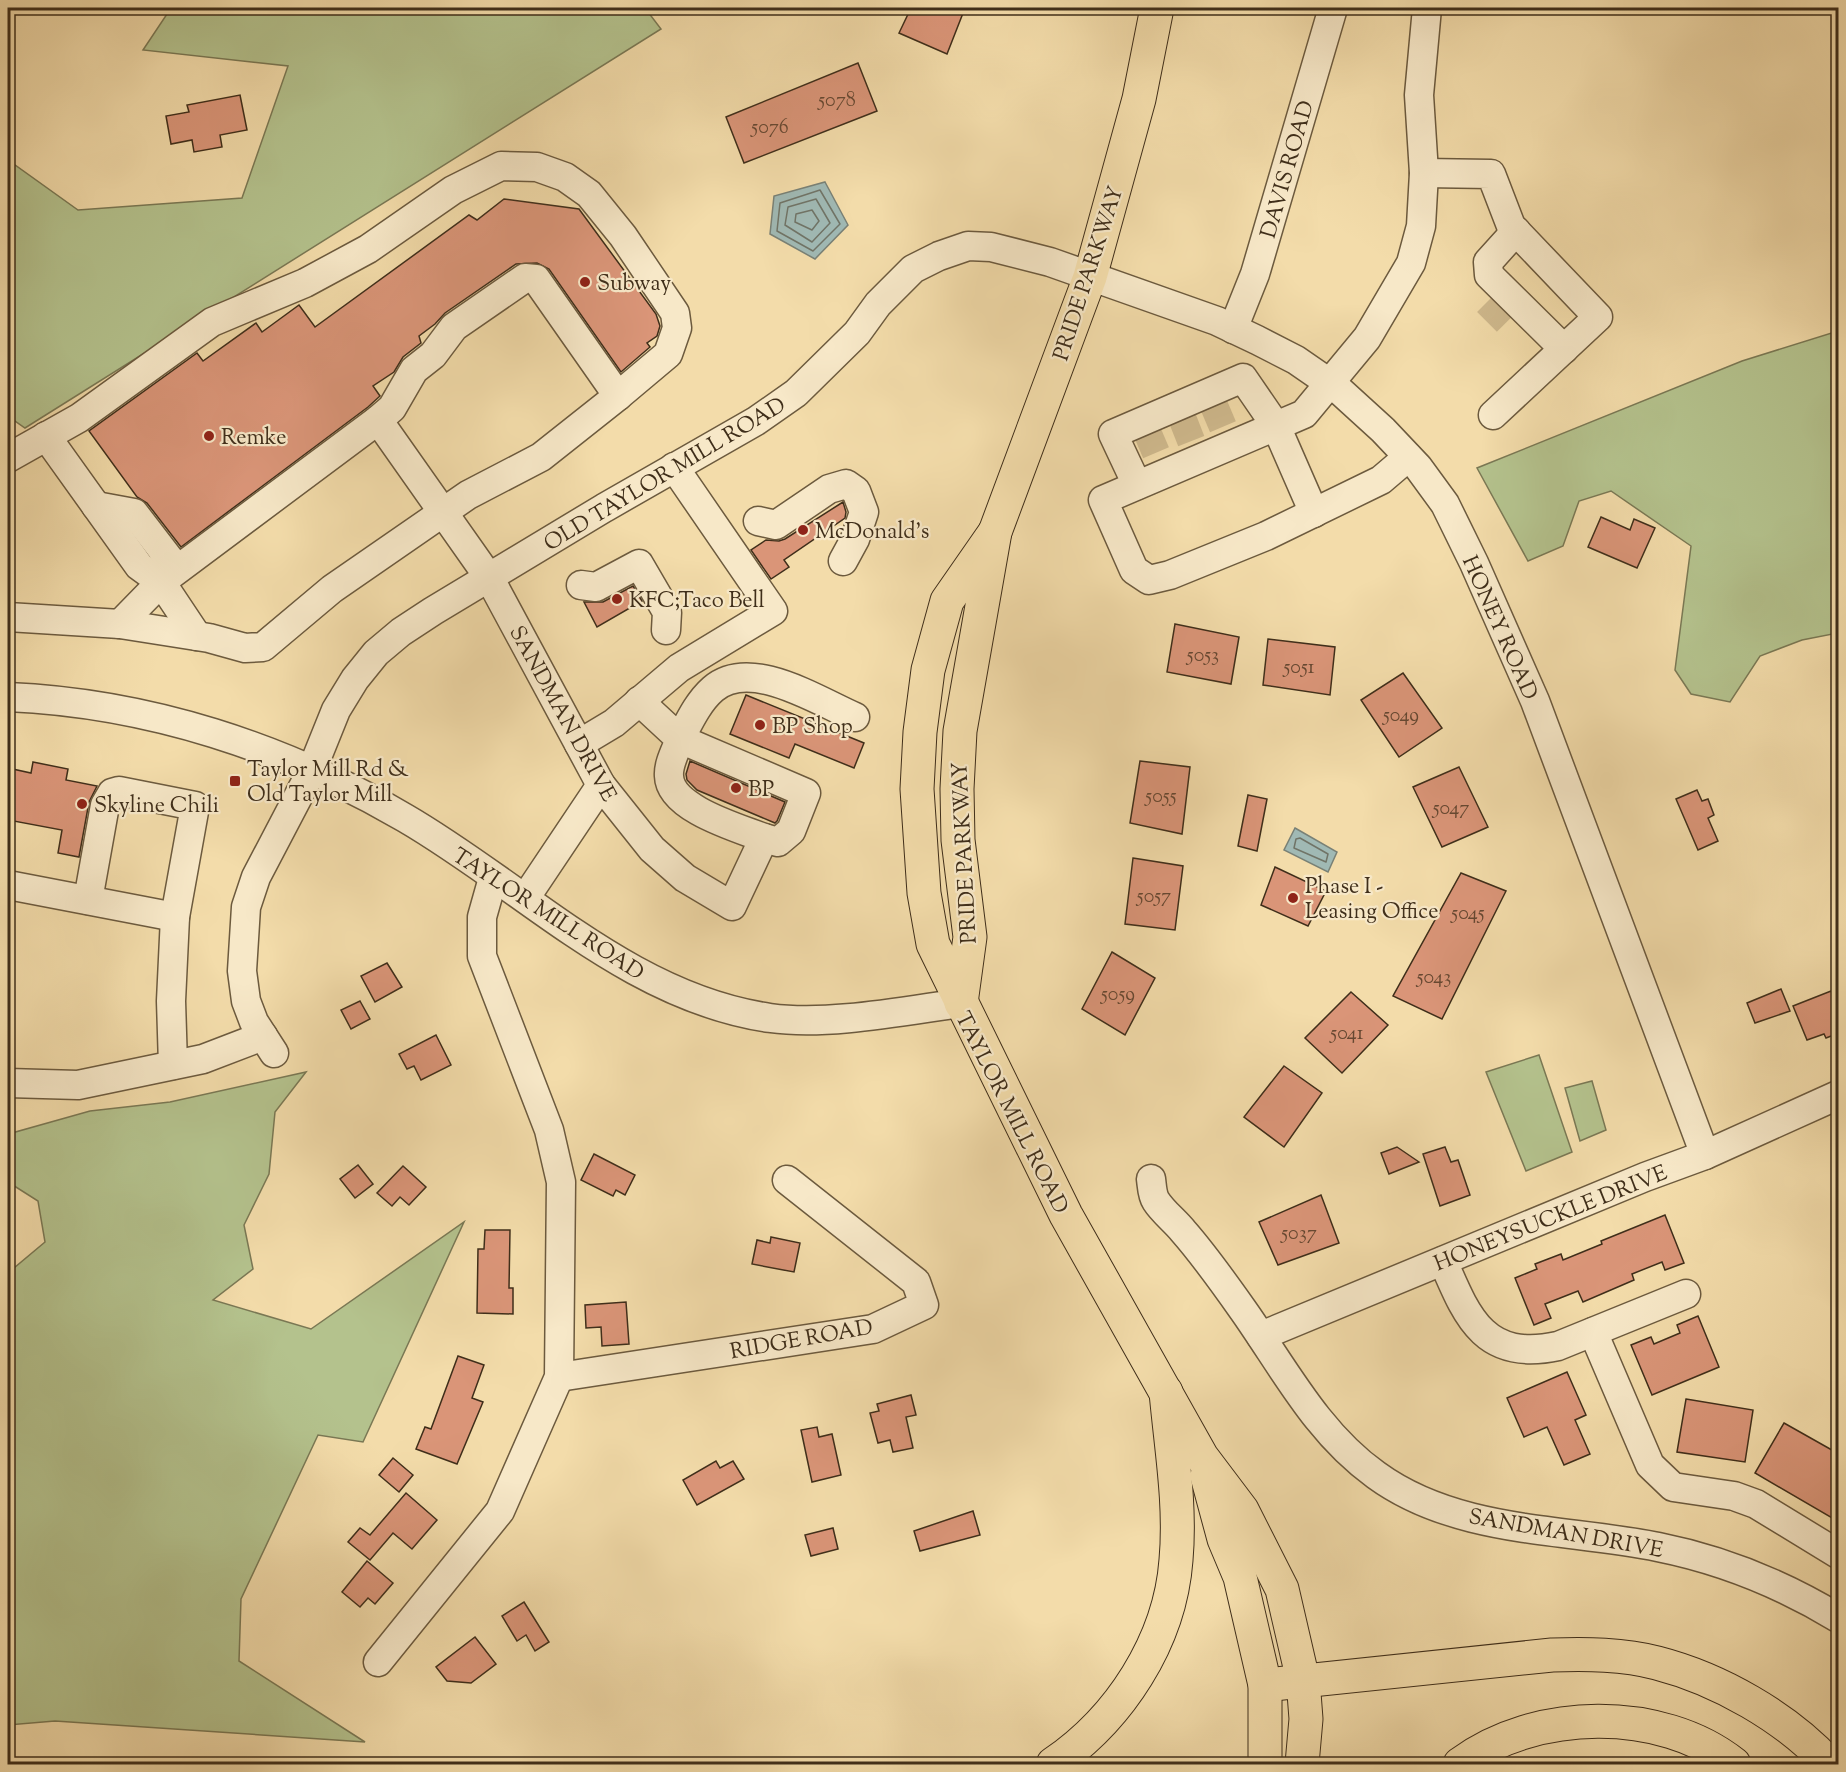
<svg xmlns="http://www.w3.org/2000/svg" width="1846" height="1772" font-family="'Sorts Mill Goudy',serif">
	<rect width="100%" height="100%" fill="#f3dcaa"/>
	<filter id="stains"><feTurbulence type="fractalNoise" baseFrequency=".00333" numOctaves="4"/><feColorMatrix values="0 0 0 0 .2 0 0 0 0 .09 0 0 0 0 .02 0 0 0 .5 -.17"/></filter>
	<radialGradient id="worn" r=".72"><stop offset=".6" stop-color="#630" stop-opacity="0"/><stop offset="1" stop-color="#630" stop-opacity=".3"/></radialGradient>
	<!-- green -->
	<g fill="#b4c28d" stroke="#7a7854" stroke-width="1.5">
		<polygon points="171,8 645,8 661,29 25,428 8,416 8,160 78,210 242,198 288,66 143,50"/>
		<polygon points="1838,331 1838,633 1802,640 1760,656 1730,702 1691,694 1675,670 1691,546 1611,491 1579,501 1563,546 1528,561 1477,468 1742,361"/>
		<polygon points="1539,1055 1572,1152 1526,1171 1486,1072"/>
		<polygon points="306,1072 275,1112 269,1174 244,1225 253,1269 213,1300 311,1329 464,1222 363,1442 318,1435 241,1599 239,1661 365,1742 55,1721 8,1725 8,1273 45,1242 38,1201 8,1182 8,1139 12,1133 90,1111 170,1102"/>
		<polygon points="1592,1081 1606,1130 1580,1141 1565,1088"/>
	</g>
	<!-- water -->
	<g fill="#a0b9b4" stroke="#798176" stroke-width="1.5">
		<polygon points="825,182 848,225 815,259 770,234 774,196"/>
		<polygon points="1295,828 1337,852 1328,872 1284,850"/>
	</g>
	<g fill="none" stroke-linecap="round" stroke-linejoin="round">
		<!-- shore -->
		<g stroke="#707467" stroke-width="1.5">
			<polygon points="820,190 840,224 813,251 777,231 780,203"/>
			<polygon points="816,199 830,223 812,242 785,225 788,207"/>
			<polygon points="812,210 819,221 812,230 795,222 796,214"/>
			<polygon points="1300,838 1328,854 1326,862 1294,848 1296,839"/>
		</g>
	</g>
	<!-- building -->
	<g fill="#da9578" stroke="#3f2e1a" stroke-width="1.5">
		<polygon points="911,8 965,8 947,54 899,33"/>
		<polygon points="858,63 877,111 744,163 726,117"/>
		<polygon points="240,95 247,130 220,135 222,147 194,152 192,140 171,144 166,116 189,112 187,105"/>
		<polygon points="504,199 579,209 656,314 660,326 657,336 647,343 650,347 621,372 549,269 537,263 516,264 445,313 435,324 419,336 421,343 403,357 394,372 373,386 380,396 368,407 181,547 147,503 137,497 89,431 197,353 203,361 256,323 262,332 299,305 315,327 469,215 477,220"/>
		<polygon points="843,502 846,512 845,518 784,560 789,567 771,579 751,550 766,540 779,541 785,539"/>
		<polygon points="1601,517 1630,530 1634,519 1655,528 1637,568 1588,547"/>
		<polygon points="633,586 642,601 597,627 584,602 603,602"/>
		<polygon points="1175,624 1239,637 1231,684 1167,672"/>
		<polygon points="1268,639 1335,647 1330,695 1263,685"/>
		<polygon points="1403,673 1442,728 1399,757 1361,700"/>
		<polygon points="746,695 864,743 854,768 795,744 789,758 730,734"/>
		<polygon points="690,761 785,802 777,821 775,823 697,790 687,780 686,774"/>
		<polygon points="1140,761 1190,767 1182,834 1130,823"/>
		<polygon points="33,762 68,769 66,780 97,786 89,802 79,857 58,853 62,830 8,820 8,768 31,773"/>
		<polygon points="1459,767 1488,827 1442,847 1413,787"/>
		<polygon points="1697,790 1702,801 1708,799 1714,815 1708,818 1718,841 1698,850 1676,799"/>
		<polygon points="1248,795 1267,799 1257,851 1238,846"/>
		<polygon points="1133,858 1183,866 1175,930 1125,924"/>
		<polygon points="1275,867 1326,891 1308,926 1261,905"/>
		<polygon points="1461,873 1506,891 1442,1019 1393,996"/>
		<polygon points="1112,952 1155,978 1125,1035 1082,1009"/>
		<polygon points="387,963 402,987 375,1002 361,976"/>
		<polygon points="1781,989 1790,1011 1755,1023 1747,1003"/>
		<polygon points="1831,991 1839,1011 1839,1033 1826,1038 1824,1034 1807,1040 1793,1006"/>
		<polygon points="1351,992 1388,1025 1342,1073 1305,1038"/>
		<polygon points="360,1001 370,1019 351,1029 341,1010"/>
		<polygon points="436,1035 451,1065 421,1080 414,1066 407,1069 399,1054"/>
		<polygon points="1284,1066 1322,1093 1284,1147 1244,1117"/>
		<polygon points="1397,1147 1419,1162 1389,1174 1381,1153"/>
		<polygon points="1445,1147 1451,1162 1458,1160 1470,1195 1440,1206 1423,1154"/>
		<polygon points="594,1154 635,1175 625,1195 616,1190 613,1196 581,1180"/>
		<polygon points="358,1165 373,1184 355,1198 340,1179"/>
		<polygon points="403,1166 426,1187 409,1205 400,1197 392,1206 377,1193"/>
		<polygon points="1321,1195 1339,1243 1278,1265 1259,1222"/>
		<polygon points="1665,1215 1684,1263 1665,1270 1662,1262 1632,1274 1634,1280 1583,1302 1578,1291 1545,1304 1551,1318 1534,1325 1515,1278 1537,1269 1535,1264 1561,1254 1563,1260 1602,1244 1601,1241"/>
		<polygon points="485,1230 510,1230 509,1288 513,1288 513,1314 477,1313 478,1249 484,1249"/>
		<polygon points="771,1237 800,1243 794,1272 752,1264 757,1240 770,1243"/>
		<polygon points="626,1302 629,1344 602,1346 601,1327 586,1328 585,1305"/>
		<polygon points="1698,1316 1719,1367 1652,1395 1631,1345 1651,1337 1654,1344 1680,1333 1677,1325"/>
		<polygon points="458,1356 484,1365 472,1398 483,1402 457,1464 416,1449 425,1427 431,1429"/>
		<polygon points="1567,1372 1586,1415 1575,1420 1590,1454 1564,1465 1547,1427 1524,1437 1507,1398"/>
		<polygon points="911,1395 916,1415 906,1417 913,1448 893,1452 890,1440 878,1443 870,1413 879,1411 877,1404"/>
		<polygon points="1686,1399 1753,1410 1745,1462 1677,1452"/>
		<polygon points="1784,1423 1839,1454 1839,1522 1755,1473"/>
		<polygon points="817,1427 819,1437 832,1434 841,1475 812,1482 801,1430"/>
		<polygon points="393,1458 413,1475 399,1492 379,1475"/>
		<polygon points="716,1461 720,1468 733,1461 744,1479 697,1505 683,1480"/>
		<polygon points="406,1493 437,1520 412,1549 393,1533 370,1560 348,1542 360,1528 370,1535"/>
		<polygon points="973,1511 980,1535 920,1551 914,1531"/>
		<polygon points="833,1528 838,1549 811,1556 805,1535"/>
		<polygon points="367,1561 393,1583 375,1604 368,1598 360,1607 342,1592"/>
		<polygon points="524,1602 549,1642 535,1651 526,1635 517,1641 502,1616"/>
		<polygon points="475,1637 496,1664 471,1683 447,1681 436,1667"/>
	</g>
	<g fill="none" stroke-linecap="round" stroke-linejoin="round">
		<!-- minor-tunnel -->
		<g stroke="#cfb98d" stroke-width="28" stroke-dasharray="28 14" stroke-linecap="butt">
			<polyline points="1487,302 1508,323"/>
			<polyline points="1212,401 1226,434"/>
			<polyline points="1181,415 1194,448"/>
			<polyline points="1145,427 1160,462"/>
		</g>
		<!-- minor casing -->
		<g stroke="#6c5a3e" stroke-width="31">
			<g id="minor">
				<polyline points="1424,173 1491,174 1511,226 1598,317 1493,415"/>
				<polyline points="1516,231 1488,262 1489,275 1564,349"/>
				<polyline points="1233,329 1255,274 1333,8"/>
				<path d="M378 420 490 579 601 785 652 849 685 878 732 906 764 838C739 828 670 809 669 776 668 764 676 750 680 739L639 701"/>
				<polyline points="46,436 139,566 161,582 197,636"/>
				<polyline points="1408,457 1381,480 1266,536 1170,575 1149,580 1134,570 1103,500 1304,414 1367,338 1411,263 1421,226 1424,173 1419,95 1427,8"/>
				<polyline points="8,458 79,418 212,322 305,283 368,249 453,190 501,166 537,167 565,177 589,194 623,236 675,313 677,328 668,354 618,396 541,457 468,495 332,589 263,647 245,648 209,638 120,624 8,617"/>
				<polyline points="1137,485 1113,434 1243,378 1276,426 1314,513"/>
				<polyline points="96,506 134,513 177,569"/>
				<polyline points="758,521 776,525 829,489 846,484 856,491 864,512 855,539 843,561"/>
				<polyline points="581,585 596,587 639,564 667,612 666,630"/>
				<polyline points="120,624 161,582 378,420 392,408 414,370 433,355 454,327 525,278 536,279 618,396"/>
				<path d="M8 697C148 703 284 747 405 818 524 887 629 998 770 1018 828 1026 903 1011 961 1003"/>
				<polyline points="579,744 614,723 679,668 773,611 674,467"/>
				<path d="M764 838 778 842 791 831 806 793 680 739C689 722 698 702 713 689 750 657 816 700 855 717"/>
				<polyline points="8,885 175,917"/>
				<polyline points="526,897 601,785"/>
				<polyline points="88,900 105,805 112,793 119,791 195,806 175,917 171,1001 173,1065"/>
				<polyline points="274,1053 254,1022 246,1001 242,971 246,907 256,877 311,772 336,710 355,679 376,653 401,632 433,611 604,508 756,421 796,393 857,333 878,304 913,269 939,256 968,246 991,247 1050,262 1217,321 1257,340 1296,360 1338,389 1383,430 1418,467 1445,504 1474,563 1535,701 1705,1155"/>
				<polyline points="8,1083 78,1085 203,1059 263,1036"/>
				<path d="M1151 1179C1152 1186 1152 1195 1156 1201 1163 1212 1175 1221 1183 1231 1205 1256 1224 1283 1243 1310 1284 1368 1317 1433 1376 1475 1457 1534 1564 1528 1658 1547 1723 1560 1782 1584 1838 1618"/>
				<path d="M1443 1261C1467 1317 1484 1362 1558 1346L1686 1294"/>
				<polyline points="1593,1332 1650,1465 1673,1487 1734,1496 1756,1504 1838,1554"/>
				<polyline points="1261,1336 1645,1177 1705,1155 1838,1095"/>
				<polyline points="559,1377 873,1329 924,1305 916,1282 787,1180"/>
				<polyline points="378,1662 500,1511 559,1377 561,1182 549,1130 482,956 482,917 493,878"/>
			</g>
		</g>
		<!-- major casing -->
		<g stroke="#3f2e1a" stroke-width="35">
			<g id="major">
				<polyline points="995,532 947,601 928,670 920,732 917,789 924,893 933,944 1066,1215 1202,1457 1242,1510 1282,1589 1303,1680 1306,1719 1302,1764"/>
				<polyline points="961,1003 970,937 958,840 957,789 960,731 995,532 1090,277 1139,99 1157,8"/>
				<polyline points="1207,1476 1224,1539 1240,1577 1265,1685 1265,1764"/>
			</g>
		</g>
		<!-- highway casing -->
		<g stroke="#3f2e1a" stroke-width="35">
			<g id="highway">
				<path d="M1265 1685 1552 1655C1587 1654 1623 1654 1657 1663 1719 1679 1786 1717 1829 1764"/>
				<path d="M1053 1764C1119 1719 1170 1642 1176 1560 1181 1504 1171 1448 1166 1392"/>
				<path d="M1460 1764C1535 1708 1661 1706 1734 1764"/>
			</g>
		</g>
		<!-- minor -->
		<use href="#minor" stroke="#f7e8c8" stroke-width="28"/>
		<!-- major -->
		<use href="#major" stroke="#f3dcaa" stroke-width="33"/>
		<!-- highway -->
		<use href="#highway" stroke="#f3dcaa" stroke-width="33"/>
	</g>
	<!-- markers -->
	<g fill="#8f2418" stroke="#f7e8c8" stroke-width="2">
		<circle cx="585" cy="282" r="6"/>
		<circle cx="209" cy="436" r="6"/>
		<circle cx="803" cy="530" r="6"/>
		<circle cx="617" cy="599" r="6"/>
		<circle cx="760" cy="725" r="6"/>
		<rect x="229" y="775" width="12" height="12" rx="3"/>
		<circle cx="736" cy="788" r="6"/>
		<circle cx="82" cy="804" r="6"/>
		<circle cx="1293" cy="898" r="6"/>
	</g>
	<g text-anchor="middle" stroke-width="4.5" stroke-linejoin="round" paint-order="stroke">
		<!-- number labels -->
		<g font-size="20" fill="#664832">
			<text x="837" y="106">5078</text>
			<text x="770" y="133">5076</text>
			<text x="1203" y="661">5053</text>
			<text x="1299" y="673">5051</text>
			<text x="1401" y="721">5049</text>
			<text x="1161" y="802">5055</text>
			<text x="1451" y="814">5047</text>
			<text x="1154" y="902">5057</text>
			<text x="1468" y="919">5045</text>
			<text x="1434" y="983">5043</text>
			<text x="1118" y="1000">5059</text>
			<text x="1347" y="1039">5041</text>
			<text x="1299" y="1239">5037</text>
		</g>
		<!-- street labels -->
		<g font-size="22" fill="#3f2e1a" stroke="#f7e8c8">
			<text transform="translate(1286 169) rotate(-74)" y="8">DAVIS ROAD</text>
			<text transform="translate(1087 273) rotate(-72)" y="8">PRIDE PARKWAY</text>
			<text transform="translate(664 473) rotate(-31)" y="8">OLD TAYLOR MILL ROAD</text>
			<text transform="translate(1501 627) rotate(66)" y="8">HONEY ROAD</text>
			<text transform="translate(564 713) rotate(61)" y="8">SANDMAN DRIVE</text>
			<text transform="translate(963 853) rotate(-93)" y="8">PRIDE PARKWAY</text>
			<text transform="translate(549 913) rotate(33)" y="8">TAYLOR MILL ROAD</text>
			<text transform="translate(1013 1112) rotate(63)" y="8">TAYLOR MILL ROAD</text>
			<text transform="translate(1550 1217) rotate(-22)" y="8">HONEYSUCKLE DRIVE</text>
			<text transform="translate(801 1338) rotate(-10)" y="8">RIDGE ROAD</text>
			<text transform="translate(1566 1532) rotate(10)" y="8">SANDMAN DRIVE</text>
		</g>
		<!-- poi labels -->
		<g font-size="22" fill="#3f2e1a" stroke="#f7e8c8" text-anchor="start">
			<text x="597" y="290">Subway</text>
			<text x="221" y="444">Remke</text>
			<text x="815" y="538">McDonald's</text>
			<text x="629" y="607">KFC;Taco Bell</text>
			<text x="772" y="733">BP Shop</text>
			<text x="247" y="776">Taylor Mill Rd &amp;<tspan x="247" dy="25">Old Taylor Mill</tspan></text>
			<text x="748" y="796">BP</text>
			<text x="94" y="812">Skyline Chili</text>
			<text x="1305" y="893">Phase I -<tspan x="1305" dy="25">Leasing Office</tspan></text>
		</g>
	</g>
	<!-- margin -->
	<rect width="1846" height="1772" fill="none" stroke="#f3dcaa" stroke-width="30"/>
	<rect x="9" y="9" width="1828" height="1754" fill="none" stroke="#3f2e1a" stroke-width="3"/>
	<rect x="15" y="15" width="1816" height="1742" fill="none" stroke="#3f2e1a" stroke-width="1.5"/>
	<rect width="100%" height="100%" filter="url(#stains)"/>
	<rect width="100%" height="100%" fill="url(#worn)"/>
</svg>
